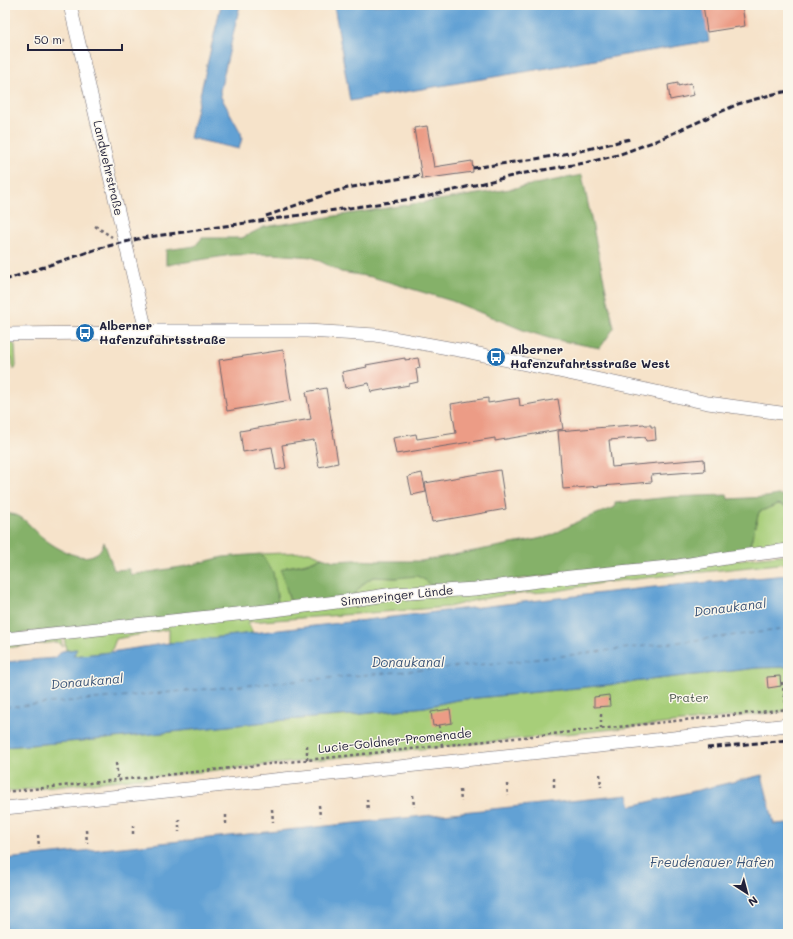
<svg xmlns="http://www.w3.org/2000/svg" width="793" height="939" font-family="Mali,sans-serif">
	<rect width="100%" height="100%" fill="#fbf7ec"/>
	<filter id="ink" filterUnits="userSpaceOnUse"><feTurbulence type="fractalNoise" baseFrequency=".025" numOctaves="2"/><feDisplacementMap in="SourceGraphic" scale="8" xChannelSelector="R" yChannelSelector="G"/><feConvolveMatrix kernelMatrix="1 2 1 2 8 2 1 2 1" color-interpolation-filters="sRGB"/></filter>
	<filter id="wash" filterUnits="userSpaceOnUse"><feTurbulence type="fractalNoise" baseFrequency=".012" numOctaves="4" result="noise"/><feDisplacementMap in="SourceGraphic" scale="16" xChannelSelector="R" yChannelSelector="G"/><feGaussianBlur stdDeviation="0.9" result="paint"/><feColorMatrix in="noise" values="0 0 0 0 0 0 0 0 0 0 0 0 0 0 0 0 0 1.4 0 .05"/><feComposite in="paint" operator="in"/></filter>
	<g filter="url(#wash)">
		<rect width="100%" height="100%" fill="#f6e3ca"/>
		<!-- green -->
		<g fill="#a7ce79" stroke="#64785a">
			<polygon points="5,342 11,342 15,345 16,366 15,369 13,369 12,358 5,358"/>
			<polygon points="778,504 788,507 788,547 748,552 759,512"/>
			<path d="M309 552 322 557C310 563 299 565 286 567L291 605 279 607 261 554Z"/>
			<polygon points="788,554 788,563 607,582 557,591 506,595 476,600 449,607 248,622 253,633 169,643 169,629 116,639 111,652 72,656 76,649 66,650 64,636"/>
			<path d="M404 576C408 576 413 575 417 576 425 578 430 585 436 589L351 598 364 583 373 577 396 578Z"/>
			<polygon points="61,636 62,646 57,642 5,648 5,642"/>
			<polygon points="788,667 788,711 5,792 5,747 105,739 285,720 353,715 425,707 457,700 617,684 683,676 706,674 757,668"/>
		</g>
		<!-- forest -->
		<g fill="#85b169" stroke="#546a52">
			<polygon points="582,175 614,328 600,348 552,339 523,330 452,301 372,277 341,272 312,257 273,254 232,255 166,265 166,250 195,246 202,238 242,238 264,227 510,189"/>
			<path d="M727 495 728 499 767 497 777 495 788 496V507L778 504 759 512 748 552 436 589 429 584 425 580 417 576 396 578 373 577 364 583 351 598 291 605 281 570C289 565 291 567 300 565 308 564 315 560 322 557L334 561 355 560 378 561H421L533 540 550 536 579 521 615 507V503L670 497Z"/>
			<path d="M5 513C9 514 16 514 20 517 26 520 35 531 41 536 52 546 80 563 95 554 100 552 102 547 104 542L114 570 129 569 131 575 187 566 223 557 261 554 273 572 279 607 5 635Z"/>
		</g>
		<!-- water -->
		<g fill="#62a1d4" stroke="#426288">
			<polygon points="221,5 240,5 220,91 221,97 241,133 242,138 239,149 190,138"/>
			<polygon points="334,5 703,5 709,41 350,101"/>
			<polygon points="788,575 788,667 757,668 706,674 683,676 617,684 457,700 425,707 353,715 285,720 105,739 5,747 5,662 55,658 62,651 77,649 73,656 111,652 169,643 253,633 654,587"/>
			<polygon points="762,775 774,824 788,823 788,934 5,934 5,859 628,795 631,806"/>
		</g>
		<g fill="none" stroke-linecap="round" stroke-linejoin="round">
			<!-- ferry -->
			<polyline stroke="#3c5578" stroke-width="1" stroke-dasharray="5 4" stroke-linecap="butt" points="5,707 520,661 788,629"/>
		</g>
		<g id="blocks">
			<!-- building -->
			<g fill="#ec9c86">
				<polygon points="703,5 742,5 745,26 707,32"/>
				<polygon points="678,83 678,86 691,83 694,95 670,100 668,85"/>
				<polygon points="427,126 434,167 472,161 473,172 422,179 414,128"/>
				<polygon points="283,350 291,400 227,411 219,360"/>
				<polygon points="405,358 405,360 418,358 420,368 416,369 418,382 409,384 409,385 371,392 369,383 345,388 342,372 367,367 366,365"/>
				<polygon points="326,388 338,463 319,467 314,440 282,445 286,468 276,470 272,447 243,452 240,431 311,419 306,392"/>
				<polygon points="488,398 488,403 519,398 520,406 558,399 563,429 495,441 495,438 396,454 393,438 416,434 417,439 456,433 451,404"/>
				<polygon points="644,424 645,425 651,425 651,427 655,427 656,440 646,441 645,437 609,440 612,467 704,459 705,471 651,475 652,482 563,489 558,431"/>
				<polygon points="500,470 506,509 432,522 425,483"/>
				<polygon points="422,473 426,492 412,495 408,477 409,477 409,476"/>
				<polygon points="780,676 781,686 768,688 767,677"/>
				<polygon points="609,695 610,706 594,707 594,697"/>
				<polygon points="450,709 452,723 433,726 431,712"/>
			</g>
		</g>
	</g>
	<g filter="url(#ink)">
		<use href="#blocks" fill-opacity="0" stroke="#6c666d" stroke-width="1"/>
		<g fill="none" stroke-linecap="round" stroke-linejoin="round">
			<!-- minor casing -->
			<g stroke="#6c666d" stroke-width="14">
				<g id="minor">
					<polyline points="70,5 146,331"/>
					<polyline points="5,334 100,333 146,331 307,331 376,335 465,351 708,403 788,414"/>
					<polyline points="5,639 274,610 360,599 393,594 475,589 571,577 678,566 732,557 788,550"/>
					<polyline points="5,808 638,742 788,725"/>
				</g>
			</g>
			<!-- path -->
			<g stroke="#6c666d" stroke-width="2.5" stroke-dasharray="3 3" stroke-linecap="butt">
				<polyline points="51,44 65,41"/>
				<polyline points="95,226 112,237"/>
				<polyline points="782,682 787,709"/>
				<polyline points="439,725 442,745"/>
				<polyline points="601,729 601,712"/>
				<polyline points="307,760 307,743"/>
				<polyline points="116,763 118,780"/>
				<polyline points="600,774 601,787"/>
				<polyline points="554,778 554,790"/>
				<polyline points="507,784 508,796"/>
				<polyline points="460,790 461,802"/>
				<polyline points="5,792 788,709"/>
				<polyline points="413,795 414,807"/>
				<polyline points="367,799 368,811"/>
				<polyline points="319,805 320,817"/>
				<polyline points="272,809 273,822"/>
				<polyline points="226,815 226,827"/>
				<polyline points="179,819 179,832"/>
				<polyline points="133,825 133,837"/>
				<polyline points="86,830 87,843"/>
				<polyline points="38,835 39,847"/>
			</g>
			<!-- minor -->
			<use href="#minor" stroke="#fff" stroke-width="13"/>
			<!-- rail -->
			<g stroke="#22223b" stroke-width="3" stroke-dasharray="6 3" stroke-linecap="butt">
				<polyline points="473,168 542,158 580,151 630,139"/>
				<path d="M266 216C293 207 320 195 348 188 372 183 397 179 422 175"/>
				<polyline points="5,280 100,248 142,238 425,197 446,192 520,174 585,163 618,155 658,140 738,104 774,94 788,91"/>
				<polyline points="707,748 788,740"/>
			</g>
		</g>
	</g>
	<!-- icons -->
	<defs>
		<g id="bus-disc" transform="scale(1)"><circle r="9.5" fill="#1f6fb2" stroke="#fbf7ec"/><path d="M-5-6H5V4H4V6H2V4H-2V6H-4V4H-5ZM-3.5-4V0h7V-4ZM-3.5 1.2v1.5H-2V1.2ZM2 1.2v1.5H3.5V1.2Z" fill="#fff"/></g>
	</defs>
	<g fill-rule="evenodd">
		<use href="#bus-disc" x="85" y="333"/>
		<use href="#bus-disc" x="496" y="357"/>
	</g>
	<g text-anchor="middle" stroke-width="3" stroke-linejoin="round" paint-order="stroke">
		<!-- street labels -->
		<g font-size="12" fill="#22223b" stroke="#fbf7ec">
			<text transform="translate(108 168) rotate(77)" y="4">Landwehrstraße</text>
			<text transform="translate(397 596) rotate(-6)" y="4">Simmeringer Lände</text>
			<text transform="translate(395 741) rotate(-6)" y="4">Lucie-Goldner-Promenade</text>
		</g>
		<!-- poi labels -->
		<g font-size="12" font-weight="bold" fill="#22223b" stroke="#fbf7ec" text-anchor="start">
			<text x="99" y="330">Alberner<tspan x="99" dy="14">Hafenzufahrtsstraße</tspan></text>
			<text x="510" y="354">Alberner<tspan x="510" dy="14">Hafenzufahrtsstraße West</tspan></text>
		</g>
		<!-- park labels -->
		<g font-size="12" fill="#4a564e" stroke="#fbf7ec">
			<text x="689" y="702">Prater</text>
		</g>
		<!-- water labels -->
		<g font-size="13" font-style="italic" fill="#3c5578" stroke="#fbf7ec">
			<text transform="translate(730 607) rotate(-7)" y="5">Donaukanal</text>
			<text x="408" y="667">Donaukanal</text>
			<text transform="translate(87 681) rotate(-5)" y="5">Donaukanal</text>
			<text x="712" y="867">Freudenauer Hafen</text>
		</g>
	</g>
	<!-- margin -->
	<rect width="793" height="939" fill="none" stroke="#fbf7ec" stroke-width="20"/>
	<!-- north arrow -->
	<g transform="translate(747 893) rotate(144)" stroke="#fbf7ec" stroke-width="3" paint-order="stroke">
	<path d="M0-3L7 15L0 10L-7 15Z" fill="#22223b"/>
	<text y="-6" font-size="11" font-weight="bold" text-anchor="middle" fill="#22223b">N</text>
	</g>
	<!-- scale -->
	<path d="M28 44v6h94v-6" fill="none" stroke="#22223b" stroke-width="2"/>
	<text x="34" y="44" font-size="12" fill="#22223b" stroke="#fbf7ec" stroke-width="3" paint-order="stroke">50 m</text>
</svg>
